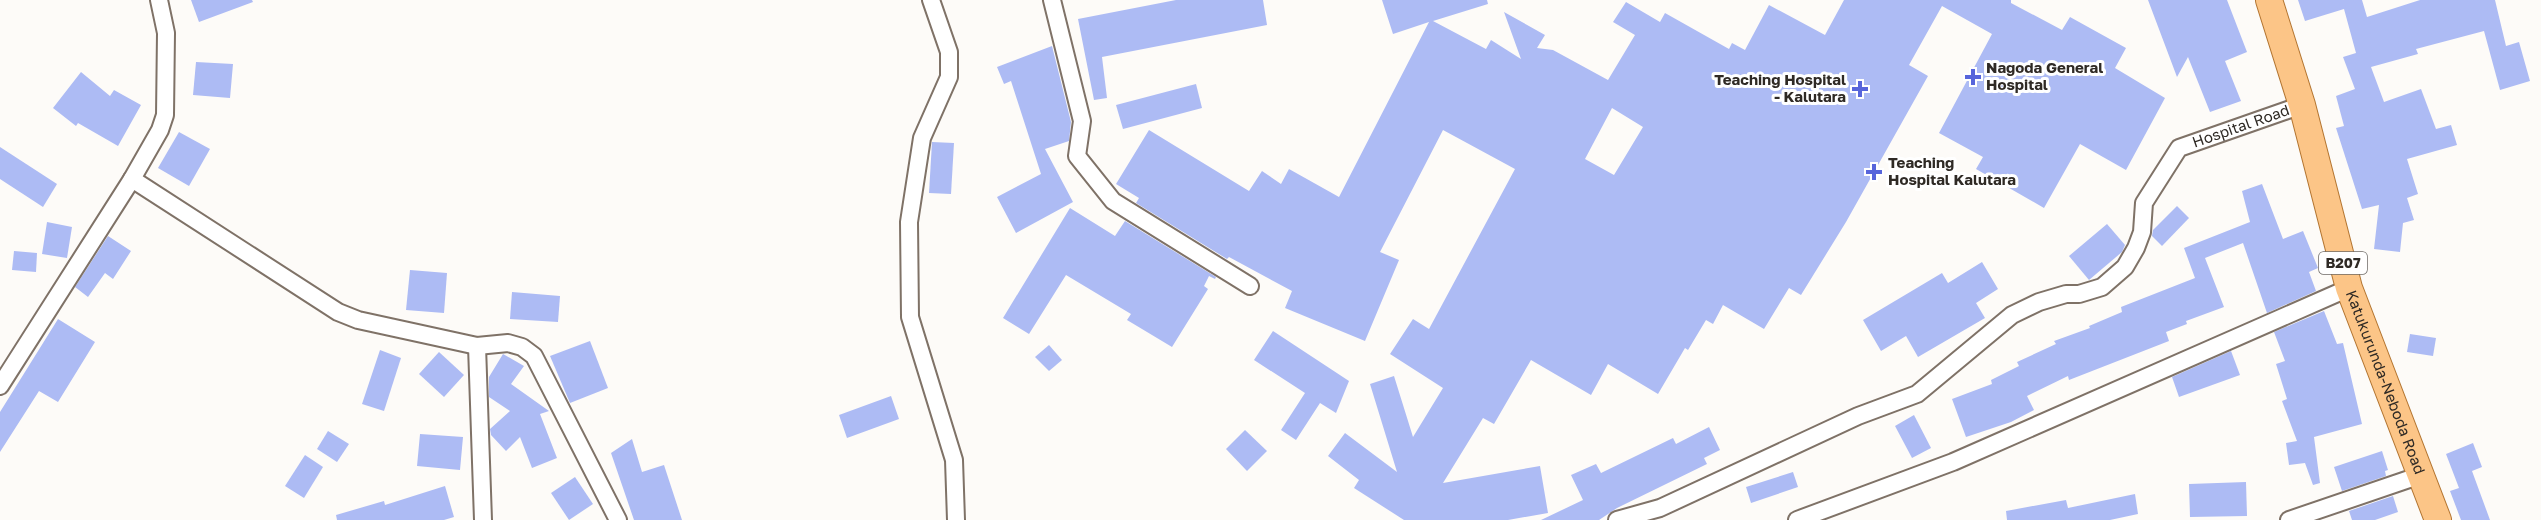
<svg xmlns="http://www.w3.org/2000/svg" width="2541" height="520" font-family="'Golos Text',sans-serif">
	<rect width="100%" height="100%" fill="#fdfbf8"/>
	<!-- building -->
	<g fill="#adbbf4" fill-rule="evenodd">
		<polygon points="191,0 252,0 253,2 199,22"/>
		<polygon points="1176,0 1263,0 1267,25 1102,57 1107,98 1094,100 1078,19"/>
		<path d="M1382 0H1487L1488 4 1433 21 1486 49 1491 40 1521 59 1504 12 1545 35 1537 48 1553 50 1608 80 1635 35 1613 22 1626 2 1660 22 1665 13 1729 49 1732 43 1745 50 1769 5 1825 35 1844 0H2011V3L2062 30 2070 17 2126 48 2115 68 2165 98 2126 170 2080 144 2044 208 1976 169 1983 157 1939 133 1992 34 1942 6 1909 65 1928 76 1846 222 1801 295 1789 288 1764 329 1723 305 1713 324 1706 320 1688 350 1685 348 1658 394 1608 364 1591 395 1531 360 1494 424 1483 418 1443 483 1540 466 1548 513 1508 520H1404L1354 488 1359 480 1328 456 1345 433 1397 472 1370 384 1394 376 1413 437 1443 388 1390 354 1413 319 1429 329 1515 169 1443 130 1380 252 1399 260 1365 341 1285 308 1292 291 1229 257 1227 259 1136 203 1139 198 1116 184 1149 130 1249 191 1262 171 1281 184 1289 169 1339 197 1429 22 1393 34ZM1612 108 1643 127 1614 175 1585 159Z"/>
		<polygon points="2148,0 2227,0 2247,52 2225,61 2241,101 2210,112 2188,57 2177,77"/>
		<polygon points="2298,0 2362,0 2367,17 2420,0 2495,0 2506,46 2519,42 2530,81 2500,90 2484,31 2416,49 2418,54 2371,67 2384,102 2421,89 2436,129 2451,125 2457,145 2407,159 2418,194 2407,198 2414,220 2403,223 2400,252 2374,249 2379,205 2362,209 2336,128 2344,126 2336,96 2355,89 2343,57 2356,53 2344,9 2305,21"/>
		<polygon points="1052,46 1071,122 1069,141 1045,149 1073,202 1016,233 997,197 1041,174 1011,81 1004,84 997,67"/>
		<polygon points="196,62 233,64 230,98 193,95"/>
		<polygon points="81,72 110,96 114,90 141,105 118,146 78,123 76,126 53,108"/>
		<polygon points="1196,84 1202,108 1123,129 1116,105"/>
		<polygon points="179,132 210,149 189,186 158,168"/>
		<polygon points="932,142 954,143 951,194 929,193"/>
		<polygon points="0,147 57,184 43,207 0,179"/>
		<polygon points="2262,184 2283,239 2303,231 2318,268 2309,272 2316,291 2267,313 2243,243 2205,258 2224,307 2186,321 2187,324 2166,332 2169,341 2069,380 2068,376 2027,396 2034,410 2011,422 1966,437 1952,399 1992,384 1991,380 2019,366 2017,362 2056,344 2054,341 2090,328 2089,326 2122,312 2121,307 2195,278 2184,248 2250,222 2242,191"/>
		<polygon points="2177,206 2189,218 2162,246 2152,236 2153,230"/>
		<polygon points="1070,208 1115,236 1125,221 1216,277 1215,279 1209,276 1204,286 1208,289 1172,347 1127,320 1131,314 1066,275 1029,334 1003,318"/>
		<polygon points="47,222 72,227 67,258 42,254"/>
		<polygon points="2107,224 2125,245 2122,252 2089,280 2069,256"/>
		<polygon points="108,236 131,251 113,279 105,273 88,297 75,287"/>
		<polygon points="14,251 37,253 36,272 12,270"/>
		<polygon points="1982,262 1998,289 1976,303 1985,318 1918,357 1906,336 1881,351 1863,320 1942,273 1948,283"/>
		<polygon points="410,270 447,273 444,313 406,310"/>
		<polygon points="512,292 560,296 558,322 510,319"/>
		<polygon points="2324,311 2337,344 2343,343 2362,424 2314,437 2320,483 2313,485 2305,463 2289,465 2286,443 2297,441 2282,401 2287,399 2276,364 2285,361 2274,332"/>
		<polygon points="58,319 95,342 58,402 39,391 0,452 0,412"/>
		<polygon points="1273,331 1349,381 1336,413 1320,403 1296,440 1281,430 1305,393 1254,360"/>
		<polygon points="2410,334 2436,338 2433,356 2407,352"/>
		<polygon points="590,341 608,388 570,403 550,356"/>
		<polygon points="1049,345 1062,360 1049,371 1035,357"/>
		<polygon points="380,350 401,358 384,411 362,404"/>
		<polygon points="2231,351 2240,375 2179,397 2172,377"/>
		<polygon points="439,352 464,375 444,397 419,374"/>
		<polygon points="503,354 524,366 511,384 549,411 540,414 557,458 532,468 520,437 506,451 491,435 490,429 510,411 489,397 489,377"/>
		<polygon points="891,396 899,419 847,438 839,415"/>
		<polygon points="1914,415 1931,448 1912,458 1895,426"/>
		<polygon points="1709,427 1720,450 1704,458 1707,464 1617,508 1599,520 1541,520 1583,500 1571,475 1596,464 1601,473 1673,438 1676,444"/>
		<polygon points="1245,430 1267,451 1247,471 1226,449"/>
		<polygon points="328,431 349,444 337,462 317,449"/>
		<polygon points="420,434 463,437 460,470 417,466"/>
		<polygon points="632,439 642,472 664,465 682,520 634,520 611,453"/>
		<polygon points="2473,443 2482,467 2472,471 2490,520 2461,520 2450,491 2459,488 2446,454"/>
		<polygon points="2382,451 2388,470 2385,471 2386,476 2342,491 2334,467"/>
		<polygon points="305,455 323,467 304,498 285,486"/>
		<polygon points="1793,472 1798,487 1751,503 1746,487"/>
		<polygon points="575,477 593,504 569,520 551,493"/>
		<polygon points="2246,482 2247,516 2190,517 2189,484"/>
		<polygon points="445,486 454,517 444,520 337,520 336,515 384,501 385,505"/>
		<polygon points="2135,494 2138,514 2110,520 2007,520 2006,511 2066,500 2068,508"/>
		<polygon points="2393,496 2398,512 2375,520 2352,520 2349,511"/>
	</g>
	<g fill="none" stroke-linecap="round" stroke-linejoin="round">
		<!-- street casing -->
		<g stroke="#7f7267" stroke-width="20">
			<g id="street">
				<polyline points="931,0 949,52 949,77 922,138 909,222 910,317 954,460 956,520"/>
				<polyline points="1052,0 1082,121 1077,156 1113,201 1250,286"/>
				<polyline points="132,179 338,312 358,320 477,346 508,343 522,347 534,356 618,520"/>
				<polyline points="477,346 483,520"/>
				<polyline points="0,386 132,179 160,130 165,115 166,33 159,0"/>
				<path id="s1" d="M1617 520 1660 508 1858 416 1917 394 2012 315 2039 302 2066 294H2079L2102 287 2125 267 2136 248 2142 232 2144 203 2179 148 2302 105"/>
				<polyline points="1797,520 1953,462 2349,288"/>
				<polyline points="2289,520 2421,475"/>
			</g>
		</g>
		<!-- primary casing -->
		<g stroke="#b37531" stroke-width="28">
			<g id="primary">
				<path id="s2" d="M2269 0 2302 105 2349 288 2438 520"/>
			</g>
		</g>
		<!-- street -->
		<use href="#street" stroke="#fff" stroke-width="16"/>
		<!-- primary -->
		<use href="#primary" stroke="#fcc587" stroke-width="26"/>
	</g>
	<!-- markers -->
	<g fill="#5765db" stroke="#fff" stroke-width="2">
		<path d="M1970 68h6v6h6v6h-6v6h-6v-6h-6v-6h6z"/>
		<path d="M1857 80h6v6h6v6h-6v6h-6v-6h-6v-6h6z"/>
		<path d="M1871 163h6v6h6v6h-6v6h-6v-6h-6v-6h6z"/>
	</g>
	<g text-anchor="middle" stroke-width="6" stroke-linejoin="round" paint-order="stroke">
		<!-- shield labels -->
		<rect fill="#fff" stroke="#6d6a66" stroke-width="1.5" x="2319" y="252" width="48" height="22" rx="4.5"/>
		<g font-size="14" font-weight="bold" fill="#2f2a25">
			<text x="2343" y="268">B207</text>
		</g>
		<!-- poi labels -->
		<g font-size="15" font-weight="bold" fill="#2f2a25" stroke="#fff" text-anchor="start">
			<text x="1986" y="73">Nagoda General<tspan x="1986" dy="17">Hospital</tspan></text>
			<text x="1846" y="85" text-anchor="end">Teaching Hospital<tspan x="1846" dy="17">- Kalutara</tspan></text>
			<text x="1888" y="168">Teaching<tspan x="1888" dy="17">Hospital Kalutara</tspan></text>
		</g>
		<!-- street labels -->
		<g font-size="15" fill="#2f2a25" stroke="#fff">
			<text dy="5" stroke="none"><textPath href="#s1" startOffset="774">Hospital Road</textPath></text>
			<text dy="5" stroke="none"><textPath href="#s2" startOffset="400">Katukurunda-Neboda Road</textPath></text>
		</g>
	</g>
</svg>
